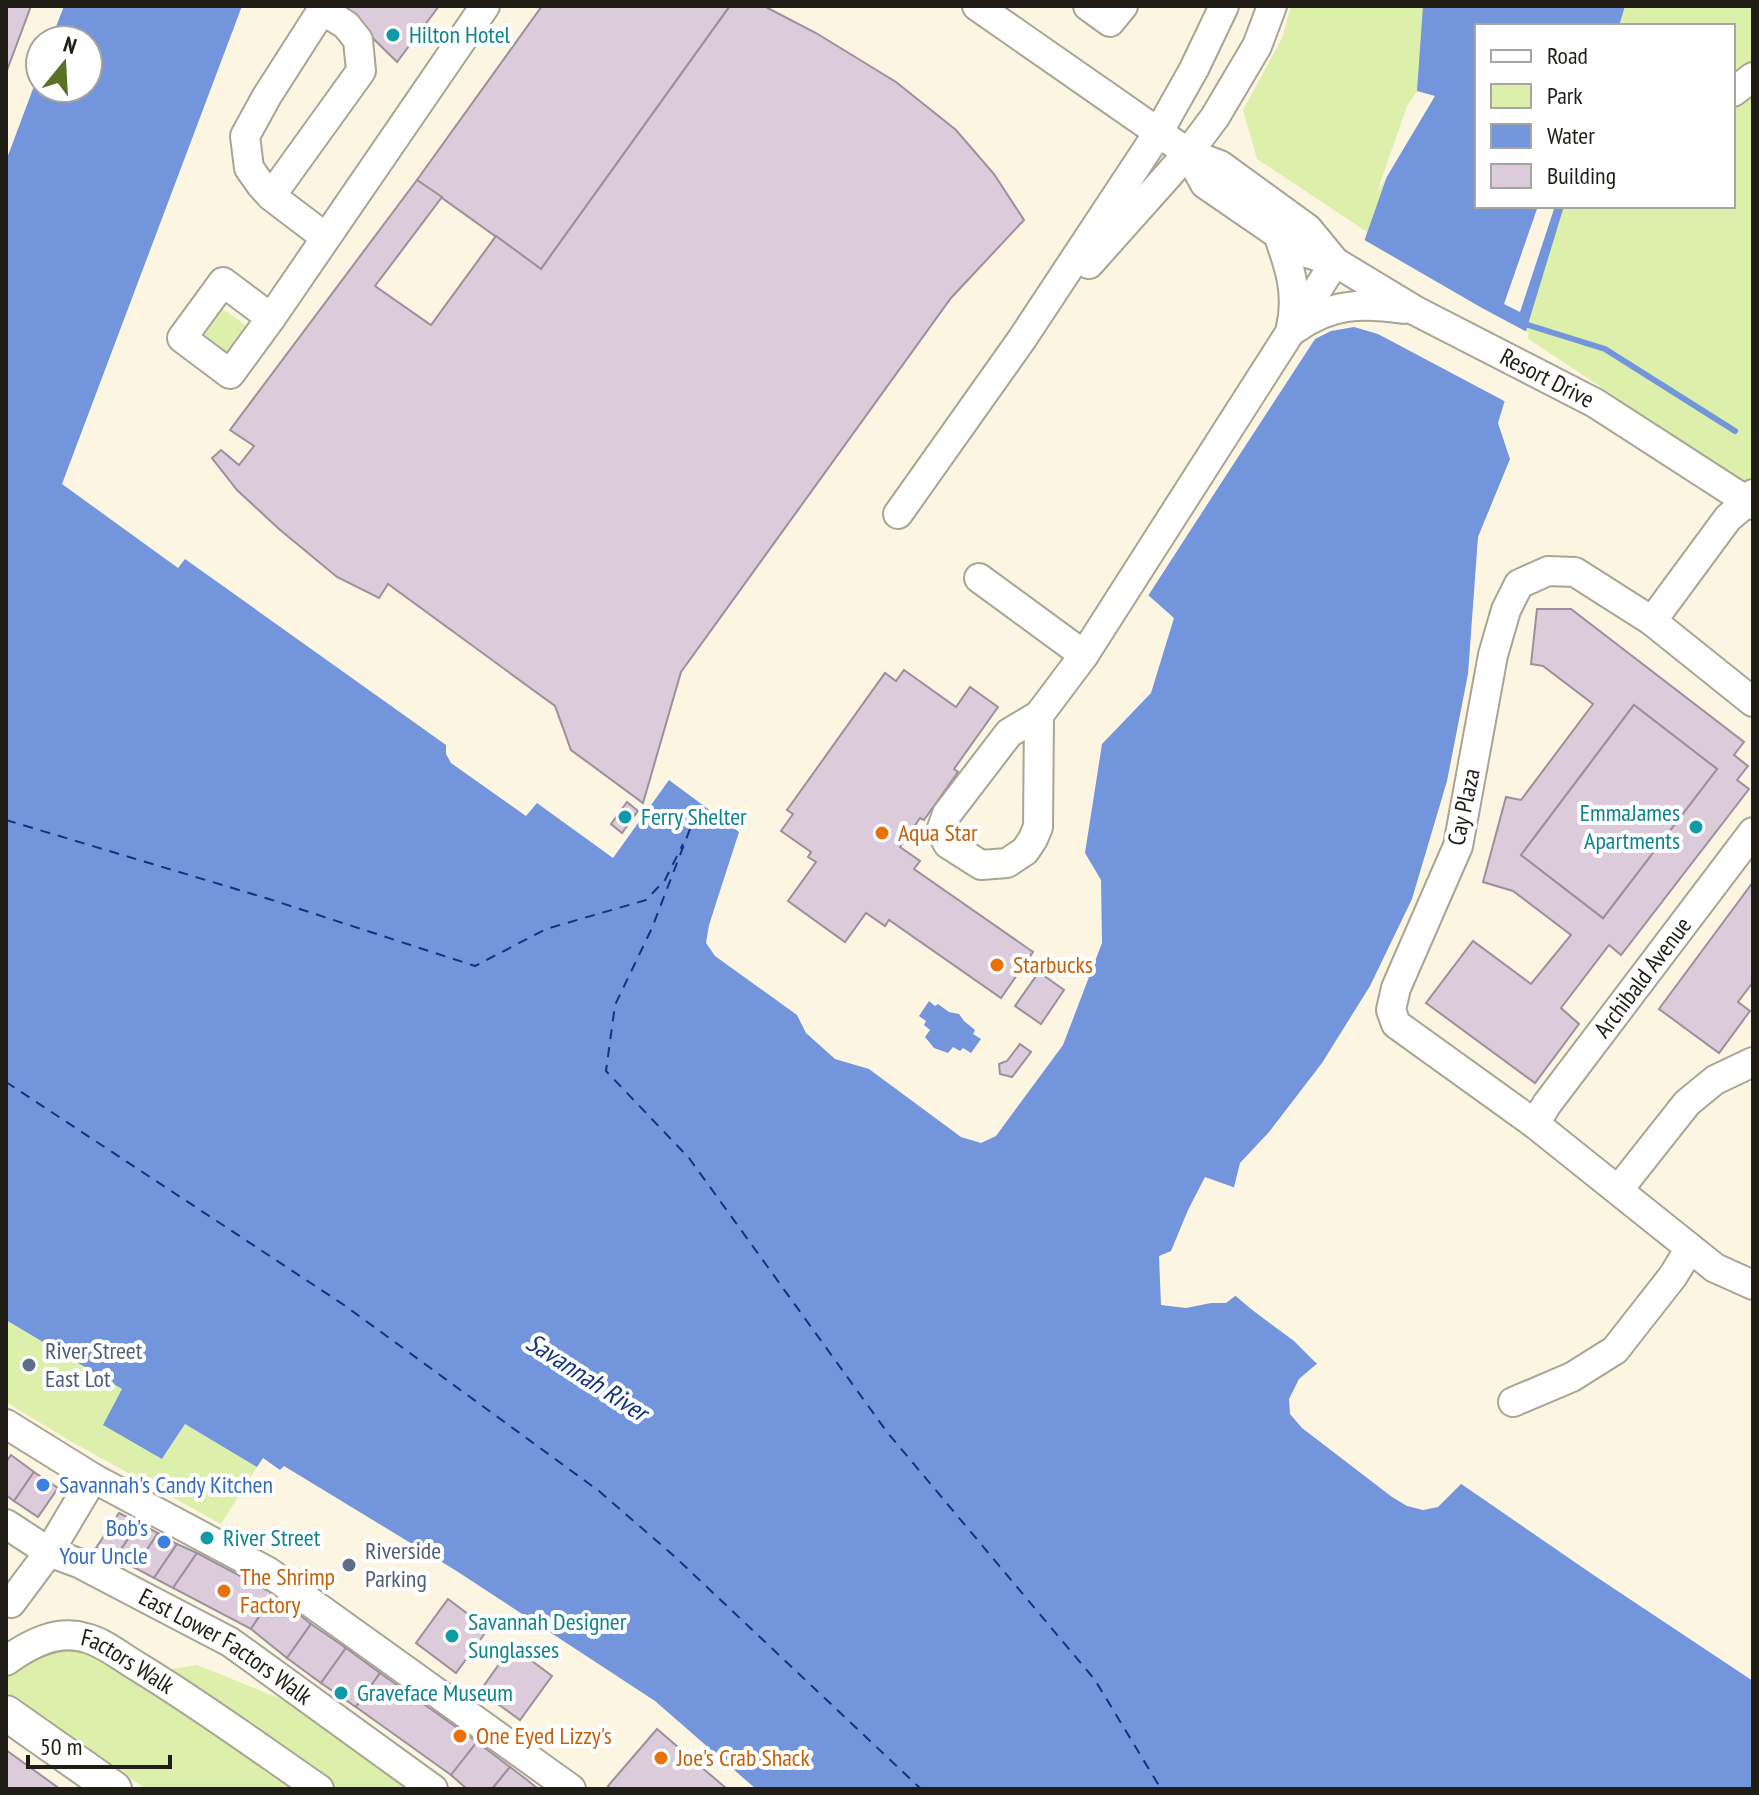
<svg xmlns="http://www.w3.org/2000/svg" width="1759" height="1795" font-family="'PT Sans Narrow',sans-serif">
	<rect width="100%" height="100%" fill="#fcf5e2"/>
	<!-- green -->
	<g fill="#dcefab" fill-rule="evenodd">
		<path d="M1291 6H1753V488L1257 159 1243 110 1282 38ZM1477 26H1733V206H1477Z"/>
		<polygon points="223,309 255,332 232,362 201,340"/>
		<polygon points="6,1320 122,1389 163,1459 185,1424 257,1467 221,1524 70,1441 6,1402"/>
		<polygon points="51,1647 88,1647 134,1675 197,1665 291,1703 406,1789 146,1789 6,1691 6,1674"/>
	</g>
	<!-- water -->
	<g fill="#7395dc">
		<polygon points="64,6 242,6 62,484 178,568 185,559 446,745 446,754 451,763 526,816 537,803 613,858 669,780 739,832 709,925 706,943 715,956 797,1015 806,1033 835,1059 869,1069 961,1137 981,1143 996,1136 1063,1045 1102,943 1101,880 1085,853 1102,744 1151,693 1174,618 1148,595 1347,290 1417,91 1423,6 1625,6 1619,26 1477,26 1477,206 1564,206 1498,423 1510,459 1478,537 1468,674 1447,781 1412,899 1370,986 1322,1063 1269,1132 1240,1163 1234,1187 1214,1192 1204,1269 1251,1309 1294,1341 1314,1361 1383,1421 1438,1468 1595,1576 1753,1681 1753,1789 756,1789 655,1701 455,1570 284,1466 280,1470 263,1458 257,1467 185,1424 162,1459 103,1425 122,1389 6,1320 6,161 40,70 40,88 88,88 88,40 51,40"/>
		<polygon points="929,1001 935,1006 938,1004 949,1012 959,1014 964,1021 975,1030 973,1034 981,1039 971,1053 963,1048 960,1051 953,1047 948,1053 934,1048 925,1037 930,1030 924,1025 926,1021 919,1016"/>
	</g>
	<!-- pier -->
	<g fill="#fcf5e2">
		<polygon points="1417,91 1435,96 1376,195 1407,106"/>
		<polygon points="1538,206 1555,206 1520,312 1504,304"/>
		<polygon points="1361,238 1482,308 1529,333 1508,403 1378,334 1354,327 1331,331 1313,340 1146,599 1144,593 1344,288"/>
		<polygon points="1205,1177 1233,1187 1234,1191 1217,1195 1210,1235 1208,1267 1239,1293 1226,1303 1211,1303 1186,1308 1161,1305 1159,1256 1171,1251 1188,1210"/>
		<polygon points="1320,1361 1386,1418 1441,1464 1464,1481 1438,1507 1423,1510 1407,1506 1392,1497 1302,1428 1290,1414 1289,1399 1299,1379"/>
	</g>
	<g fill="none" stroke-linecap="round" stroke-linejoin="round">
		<!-- stream -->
		<polyline stroke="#7395dc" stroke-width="6" points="1528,325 1605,349 1735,431"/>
		<!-- ferry -->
		<g stroke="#123284" stroke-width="2" stroke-dasharray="10 8" stroke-linecap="butt">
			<polyline points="6,820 269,899 475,966 546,929 646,900 665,880 683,844"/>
			<polyline points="690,829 652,928 615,1005 606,1071 689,1158 887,1432 1095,1680 1161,1789"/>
			<polyline points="6,1082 344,1305 599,1491 674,1556 921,1789"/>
		</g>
	</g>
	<!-- building -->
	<g fill="#dcccdb" stroke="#9e8f9d" stroke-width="2" fill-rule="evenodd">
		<polygon points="6,6 31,6 6,73"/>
		<polygon points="343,6 439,6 397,62 342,8"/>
		<polygon points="542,6 729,7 541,269 417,180"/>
		<polygon points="730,6 764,6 816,33 896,82 956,130 994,174 1024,220 951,298 681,672 643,803 571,750 555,706 388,584 379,598 337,577 279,529 237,490 212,458 221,450 239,465 254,446 230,430 417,180 442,197 375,286 431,325 496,236 541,269"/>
		<path d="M1537 609H1571L1744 742 1734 755 1748 766 1737 780 1749 789 1621 955 1609 945 1561 1008 1579 1024 1535 1083 1426 1003 1473 941 1531 984 1571 935 1513 891 1483 882 1506 797 1521 800 1593 704 1543 666 1531 664ZM1634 705 1717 769 1603 918 1521 855Z"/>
		<polygon points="904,670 956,707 970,687 998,707 954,769 958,772 924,820 920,818 900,847 920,861 914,869 1033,952 1001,998 889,920 885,926 866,913 845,942 788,901 816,862 808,857 811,852 781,831 793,814 787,810 885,673 896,681"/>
		<polygon points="1634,705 1717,769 1603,918 1521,855"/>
		<polygon points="627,802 638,811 622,833 611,824"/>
		<polygon points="1753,882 1753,982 1738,1002 1750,1011 1719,1053 1659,1009"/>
		<polygon points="1039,972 1064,990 1041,1024 1015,1006"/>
		<polygon points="1020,1044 1031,1052 1012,1077 1000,1074 999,1064 1007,1061"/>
		<polygon points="11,1455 34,1472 14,1501 6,1495 6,1462"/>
		<polygon points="34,1472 58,1488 38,1517 14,1501"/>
		<polygon points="119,1513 139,1523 115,1558 96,1548"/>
		<polygon points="139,1523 158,1533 135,1568 115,1558"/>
		<polygon points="158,1533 177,1544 154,1578 135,1568"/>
		<polygon points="177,1544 197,1553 173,1588 154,1578"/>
		<polygon points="197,1553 274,1594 251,1629 173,1588"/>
		<polygon points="274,1594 311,1624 287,1658 251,1629"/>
		<polygon points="448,1599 488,1629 456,1673 416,1643"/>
		<polygon points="311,1624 346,1648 321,1683 287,1658"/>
		<polygon points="512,1646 552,1676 520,1720 480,1691"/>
		<polygon points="346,1648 380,1673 356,1707 321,1683"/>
		<polygon points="380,1673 477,1742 451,1775 356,1707"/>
		<polygon points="657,1729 727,1789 611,1789 608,1786"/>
		<polygon points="477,1742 510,1767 492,1789 467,1789 451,1775"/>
		<polygon points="6,1750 60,1789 6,1789"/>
		<polygon points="510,1767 526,1779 538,1789 492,1789"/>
	</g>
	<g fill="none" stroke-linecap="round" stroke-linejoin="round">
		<!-- minor casing -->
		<g stroke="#aaa492" stroke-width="32">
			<g id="minor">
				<polyline points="977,6 1188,153 1220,165 1308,229 1335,262"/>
				<polyline points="1088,6 1110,22 1123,6"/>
				<polyline points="1733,92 1753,77"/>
				<path id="s1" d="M1188 153 1205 184 1304 252 1335 262 1416 311 1595 403 1753 505"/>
				<polyline points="271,196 361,71 358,40 346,25 322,10 267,96 245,136 249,168 261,185 271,196 325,237"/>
				<path d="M1278 234C1289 265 1299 293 1291 327"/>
				<polyline points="1089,264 1188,153 1215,117 1257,46 1272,6"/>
				<polygon points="223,282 271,318 230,374 182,338"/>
				<polyline points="271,318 485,6"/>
				<path d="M1295 329C1331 303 1362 303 1404 309"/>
				<polyline points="898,514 1022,339 1158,133 1194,69 1224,6"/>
				<polyline points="979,578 1084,655"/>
				<polyline points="1652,621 1728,518 1748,501 1753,494"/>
				<polyline points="1753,702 1652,621 1575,572 1548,571 1519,584 1506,610 1493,655 1458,846 1396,988 1391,1010 1396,1024 1535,1124 1715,1268 1753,1285"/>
				<polyline points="1039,715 1038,827 1033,839 1025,851 1007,863 981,865 948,844 941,831 947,814 1009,733 1039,715 1084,655 1335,262"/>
				<path id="s2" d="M1535 1124 1547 1104 1753 832"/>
				<polyline points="1619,1189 1687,1103 1715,1080 1753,1062"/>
				<polyline points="1513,1402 1572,1377 1615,1350 1673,1276 1690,1248"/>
				<polyline points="6,1424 93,1478 267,1571 571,1789"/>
				<path id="s3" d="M6 1524 49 1552 81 1564 230 1642 433 1789"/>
				<polyline points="6,1600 11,1603 49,1552 93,1478"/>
				<path id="s4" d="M6 1661C29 1644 57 1629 86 1638 103 1642 120 1656 135 1665 198 1703 258 1747 319 1789"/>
			</g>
		</g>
		<!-- major casing -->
		<g stroke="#aaa492" stroke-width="38">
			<polyline id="major" points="6,1713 114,1789"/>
		</g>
		<!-- minor -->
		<use href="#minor" stroke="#fff" stroke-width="28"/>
		<!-- major -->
		<use href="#major" stroke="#fff" stroke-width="34"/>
	</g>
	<!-- markers -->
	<g fill="#0f9aa8" stroke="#fff" stroke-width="3">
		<circle cx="393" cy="35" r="8"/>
		<circle cx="625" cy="817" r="8"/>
		<circle cx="1696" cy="827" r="8"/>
		<circle cx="207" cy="1538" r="8"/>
		<circle cx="452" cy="1636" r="8"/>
		<circle cx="341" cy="1693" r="8"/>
	</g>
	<g fill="#e8710a" stroke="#fff" stroke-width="3">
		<circle cx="882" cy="833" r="8"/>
		<circle cx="997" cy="965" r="8"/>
		<circle cx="224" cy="1591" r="8"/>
		<circle cx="460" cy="1736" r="8"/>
		<circle cx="661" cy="1758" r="8"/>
	</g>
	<g fill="#5c6f8a" stroke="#fff" stroke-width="3">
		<circle cx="29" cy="1365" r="8"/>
		<circle cx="349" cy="1565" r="8"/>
	</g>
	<g fill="#3f7fe0" stroke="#fff" stroke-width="3">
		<circle cx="43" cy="1485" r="8"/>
		<circle cx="164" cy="1542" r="8"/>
	</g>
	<g text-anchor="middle" stroke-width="8" stroke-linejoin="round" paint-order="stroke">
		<!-- culture labels -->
		<g font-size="24" fill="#0d838f" stroke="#fff" text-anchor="start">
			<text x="409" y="43">Hilton Hotel</text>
			<text x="1680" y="821" text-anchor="end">EmmaJames<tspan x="1680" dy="28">Apartments</tspan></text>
			<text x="641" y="825">Ferry Shelter</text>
			<text x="223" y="1546">River Street</text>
			<text x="468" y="1630">Savannah Designer<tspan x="468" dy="28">Sunglasses</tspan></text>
			<text x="357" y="1701">Graveface Museum</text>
		</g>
		<!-- street labels -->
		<g font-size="24" fill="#201d16" stroke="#fff">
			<text dy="8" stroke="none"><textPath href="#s1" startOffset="430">Resort Drive</textPath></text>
			<text transform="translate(1464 807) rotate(-78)" y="8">Cay Plaza</text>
			<text dy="8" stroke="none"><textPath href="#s2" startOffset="182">Archibald Avenue</textPath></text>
			<text dy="8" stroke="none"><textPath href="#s3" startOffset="252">East Lower Factors Walk</textPath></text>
			<text dy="8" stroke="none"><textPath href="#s4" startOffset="134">Factors Walk</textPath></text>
		</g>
		<!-- food labels -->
		<g font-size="24" fill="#c56008" stroke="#fff" text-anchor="start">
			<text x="898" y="841">Aqua Star</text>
			<text x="1013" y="973">Starbucks</text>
			<text x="240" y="1585">The Shrimp<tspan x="240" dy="28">Factory</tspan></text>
			<text x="476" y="1744">One Eyed Lizzy's</text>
			<text x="677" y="1766">Joe's Crab Shack</text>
		</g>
		<!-- service labels -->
		<g font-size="24" fill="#4e5e75" stroke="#fff" text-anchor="start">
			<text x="45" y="1359">River Street<tspan x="45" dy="28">East Lot</tspan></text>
			<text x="365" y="1559">Riverside<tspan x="365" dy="28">Parking</tspan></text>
		</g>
		<!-- shop labels -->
		<g font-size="24" fill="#366cbe" stroke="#fff" text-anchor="start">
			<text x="59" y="1493">Savannah's Candy Kitchen</text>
			<text x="148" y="1536" text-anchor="end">Bob's<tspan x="148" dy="28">Your Uncle</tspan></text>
		</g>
		<!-- water labels -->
		<g font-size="26" font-style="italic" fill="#123284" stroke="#fff">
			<text transform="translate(587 1377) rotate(33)" y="9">Savannah River</text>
		</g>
	</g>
	<!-- border -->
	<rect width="1759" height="1795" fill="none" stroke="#201d16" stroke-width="16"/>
	<!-- legend -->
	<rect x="1475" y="24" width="260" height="184" fill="#ffffff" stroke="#a6a5a2" stroke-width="2"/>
	<rect x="1491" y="50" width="40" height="12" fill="#ffffff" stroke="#a6a5a2" stroke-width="2"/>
	<text x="1547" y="64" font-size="24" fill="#201d16">Road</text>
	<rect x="1491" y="84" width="40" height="24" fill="#dcefab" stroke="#a6a5a2" stroke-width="2"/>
	<text x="1547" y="104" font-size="24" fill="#201d16">Park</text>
	<rect x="1491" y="124" width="40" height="24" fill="#7395dc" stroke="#a6a5a2" stroke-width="2"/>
	<text x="1547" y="144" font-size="24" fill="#201d16">Water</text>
	<rect x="1491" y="164" width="40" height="24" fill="#dcccdb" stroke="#a6a5a2" stroke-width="2"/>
	<text x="1547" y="184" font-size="24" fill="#201d16">Building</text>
	<!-- north arrow -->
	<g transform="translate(64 64) rotate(18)"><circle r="38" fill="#ffffff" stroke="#a6a5a2" stroke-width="2"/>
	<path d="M0-6L14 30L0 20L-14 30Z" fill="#587124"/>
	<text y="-12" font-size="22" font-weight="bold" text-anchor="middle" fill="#201d16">N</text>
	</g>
	<!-- scale -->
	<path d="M28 1755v12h142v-12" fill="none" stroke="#201d16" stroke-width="4"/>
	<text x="40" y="1755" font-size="24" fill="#201d16" stroke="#ffffff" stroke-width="6" paint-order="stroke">50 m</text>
</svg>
